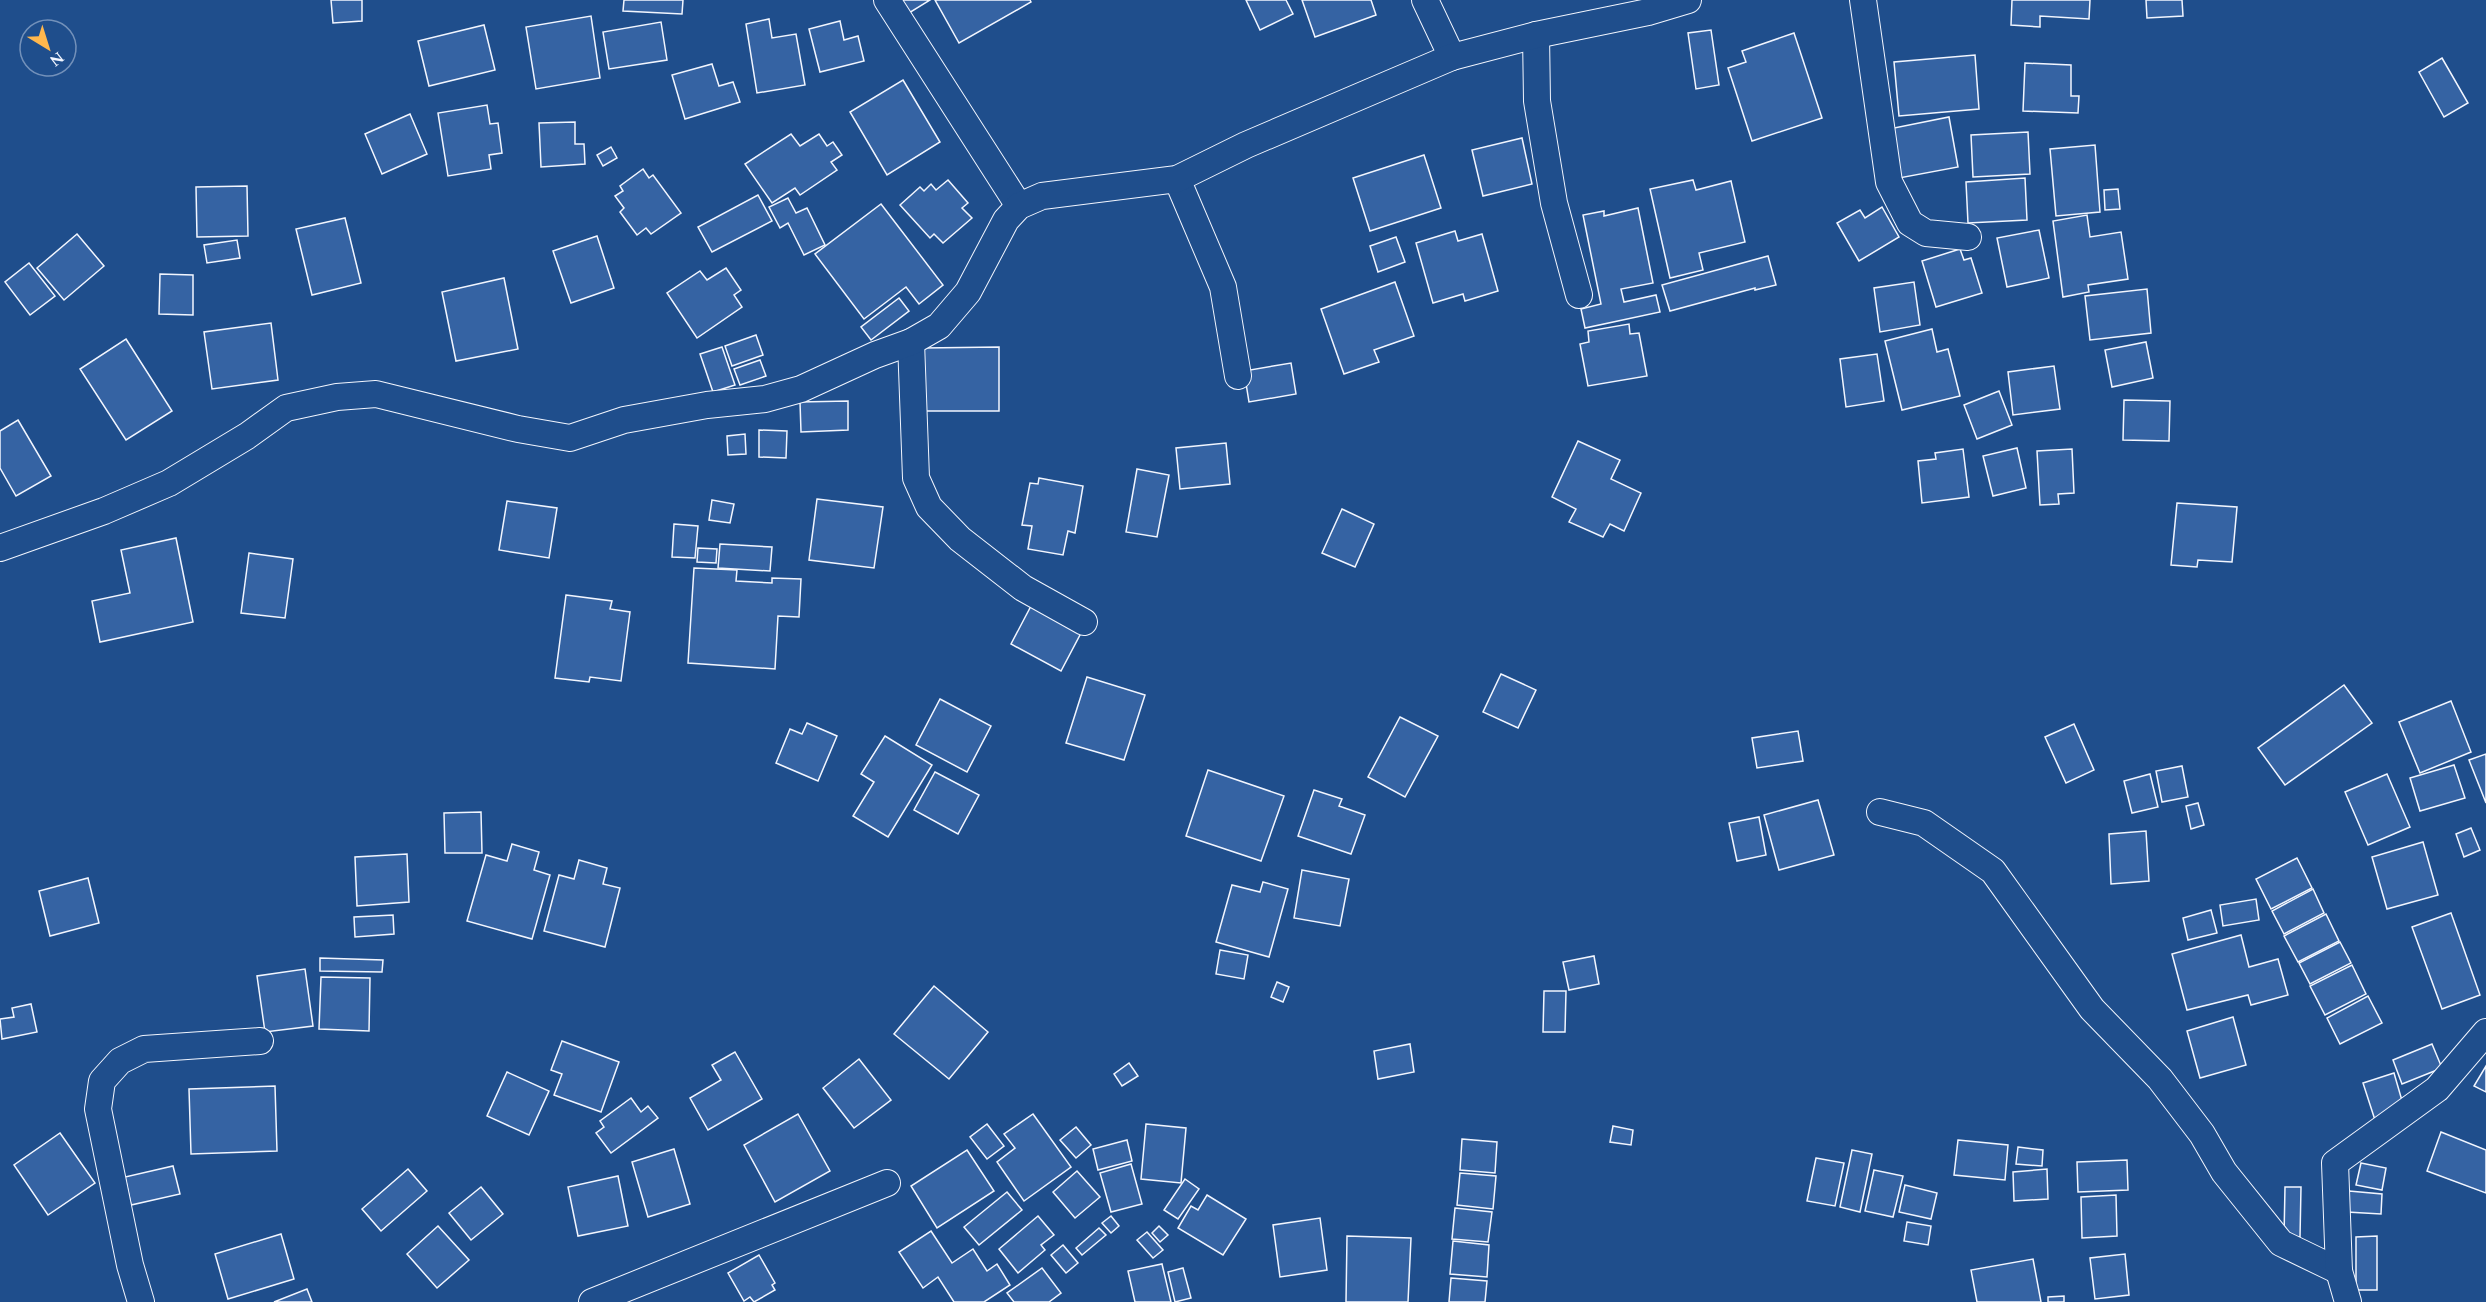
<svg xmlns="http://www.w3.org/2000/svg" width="2486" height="1302" font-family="Spectral,serif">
	<rect width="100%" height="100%" fill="#1f4e8c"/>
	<!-- building -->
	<g fill="#3563a3" stroke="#f2f6ff" stroke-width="1.5">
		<polygon points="331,0 362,0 362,21 333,23"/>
		<polygon points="624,0 683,0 682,14 623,11"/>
		<polygon points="901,0 930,0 909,13"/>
		<polygon points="935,0 1030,0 1031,2 959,43"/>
		<polygon points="1246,0 1286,0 1293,14 1260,30"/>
		<polygon points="1302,0 1371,0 1376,15 1315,37"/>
		<polygon points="2012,0 2090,0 2089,19 2040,16 2040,27 2011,25"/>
		<polygon points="2146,0 2182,0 2183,16 2147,18"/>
		<polygon points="591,16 600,78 536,89 526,27"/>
		<polygon points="769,19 772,38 796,34 805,85 757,93 746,24"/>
		<polygon points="840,21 844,40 858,36 864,61 820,72 809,29"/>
		<polygon points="661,22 667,60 609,69 603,32"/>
		<polygon points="484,25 495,70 429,86 418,41"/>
		<polygon points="1711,30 1719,85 1696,89 1688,33"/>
		<polygon points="1794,33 1822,118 1752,141 1728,68 1746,62 1742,51"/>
		<polygon points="1975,55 1979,109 1899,116 1894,62"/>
		<polygon points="2442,58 2468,103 2444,117 2419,72"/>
		<polygon points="2025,63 2071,65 2071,96 2079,96 2078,113 2023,111"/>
		<polygon points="712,64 719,86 733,82 740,102 685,119 672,75"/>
		<polygon points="903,80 940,142 887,175 850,112"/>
		<polygon points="487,105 490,124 498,123 502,153 489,155 491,169 448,176 438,113"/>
		<polygon points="410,114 427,154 382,174 365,134"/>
		<polygon points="1949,117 1958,167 1894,179 1884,130"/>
		<polygon points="575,122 575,144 584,144 585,164 541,167 539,123"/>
		<polygon points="2028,132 2030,174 1973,177 1971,135"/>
		<polygon points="791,134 800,146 819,134 827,146 833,142 842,155 831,162 837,170 800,195 795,188 772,203 745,164"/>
		<polygon points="1522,138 1532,184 1483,196 1472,150"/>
		<polygon points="2095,145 2100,212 2056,216 2050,149"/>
		<polygon points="611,147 617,158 603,166 597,155"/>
		<polygon points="1424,155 1441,208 1370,231 1353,178"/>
		<polygon points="643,169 649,178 653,175 681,213 651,234 646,228 637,235 620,212 624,208 615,196 623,191 620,186"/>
		<polygon points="2025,178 2027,220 1968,223 1966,182"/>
		<polygon points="948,180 968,203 962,208 972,218 943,243 934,234 930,238 900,205 920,187 924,191 931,184 936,190"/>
		<polygon points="1693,180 1696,190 1731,181 1745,242 1699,253 1703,270 1670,278 1650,189"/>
		<polygon points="247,186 248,236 197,237 196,187"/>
		<polygon points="2118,189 2120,209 2105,210 2104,190"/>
		<polygon points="758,195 772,221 712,252 698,227"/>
		<polygon points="788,198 796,213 807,208 825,245 804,255 788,223 780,228 769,207"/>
		<polygon points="881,204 943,285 919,304 906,287 864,319 815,254"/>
		<polygon points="1882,207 1899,237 1859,261 1837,223 1860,210 1865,218"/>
		<polygon points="1638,208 1653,283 1621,289 1624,302 1656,295 1660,312 1585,328 1581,309 1601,304 1583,215 1604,211 1604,216"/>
		<polygon points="2087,215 2090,237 2121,232 2128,279 2088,285 2089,292 2063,297 2053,221"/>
		<polygon points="345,218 361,283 312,295 296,229"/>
		<polygon points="2039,230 2049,278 2007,287 1997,238"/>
		<polygon points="1455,231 1458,241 1482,234 1498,291 1465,301 1463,294 1433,303 1416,243"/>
		<polygon points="77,234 104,266 64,300 37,268"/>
		<polygon points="597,236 614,288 571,303 553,251"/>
		<polygon points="1396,237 1405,262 1378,272 1370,246"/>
		<polygon points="237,240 240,258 207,263 204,245"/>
		<polygon points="1960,249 1964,260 1971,258 1982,293 1936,307 1922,261"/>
		<polygon points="1768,256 1776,285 1755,290 1755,288 1670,311 1662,285"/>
		<polygon points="29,263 55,296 30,315 5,282"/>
		<polygon points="726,268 741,290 734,295 742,307 697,338 667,293 700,271 707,280"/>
		<polygon points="160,274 193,275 193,315 159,314"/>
		<polygon points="504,278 518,349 456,361 442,292"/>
		<polygon points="1395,282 1414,336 1374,350 1379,362 1344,374 1321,309"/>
		<polygon points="1914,282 1920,325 1880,332 1874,288"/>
		<polygon points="2147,289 2151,333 2090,340 2085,296"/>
		<polygon points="899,298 909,311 871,340 861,327"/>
		<polygon points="271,323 278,380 212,389 204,332"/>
		<polygon points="1629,324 1630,334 1639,333 1647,376 1588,386 1580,344 1589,342 1588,331"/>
		<polygon points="1932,329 1937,352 1948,349 1960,396 1902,410 1885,341"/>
		<polygon points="756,335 763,355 732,366 725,346"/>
		<polygon points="126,339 172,411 126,440 80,369"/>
		<polygon points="2146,342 2153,378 2112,387 2105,350"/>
		<polygon points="722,347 735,385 713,392 700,354"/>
		<polygon points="999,347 999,411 923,411 923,348"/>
		<polygon points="1877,354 1884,401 1846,407 1840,359"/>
		<polygon points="760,360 766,376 740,385 734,369"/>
		<polygon points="1291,363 1296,394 1249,402 1244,371"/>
		<polygon points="2054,366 2060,409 2013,415 2008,372"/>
		<polygon points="1999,391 2012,425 1977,439 1964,405"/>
		<polygon points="2124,400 2170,401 2169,441 2123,440"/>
		<polygon points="848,401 848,430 801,432 800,402"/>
		<polygon points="18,420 51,476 16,496 0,468 0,431"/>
		<polygon points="759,430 787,431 786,458 759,457"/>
		<polygon points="745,434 746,454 728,455 727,436"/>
		<polygon points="1578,441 1620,460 1611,479 1641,493 1624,531 1610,524 1603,537 1569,522 1576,509 1552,497"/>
		<polygon points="1226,443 1230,484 1180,489 1176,448"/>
		<polygon points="2017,448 2026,488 1993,496 1983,456"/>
		<polygon points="1963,449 1969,497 1922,503 1918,461 1936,459 1935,453"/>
		<polygon points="2072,449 2074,493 2058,494 2059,504 2040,505 2037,451"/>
		<polygon points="1137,469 1169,475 1157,537 1126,532"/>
		<polygon points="1039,478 1083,486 1075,533 1068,531 1063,555 1028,549 1032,526 1022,525 1030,483 1038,484"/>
		<polygon points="817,499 883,507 874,568 809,560"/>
		<polygon points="712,500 734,504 730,523 709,520"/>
		<polygon points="507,501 557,508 549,558 499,550"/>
		<polygon points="2177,503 2237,507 2232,562 2198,560 2197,567 2171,565"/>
		<polygon points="1342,509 1374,524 1355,567 1322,553"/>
		<polygon points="674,524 698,526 695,558 672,557"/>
		<polygon points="176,538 193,622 100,642 92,601 130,593 121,550"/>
		<polygon points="720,544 772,547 770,571 718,568"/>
		<polygon points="698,548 717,549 716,563 697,562"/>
		<polygon points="249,553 293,559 285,618 241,613"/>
		<polygon points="694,568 737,570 736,581 772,583 772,578 801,579 799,617 778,616 775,669 688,663"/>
		<polygon points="566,595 612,601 610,609 630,612 621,681 590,677 589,682 555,678"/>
		<polygon points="1031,606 1081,633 1061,671 1011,644"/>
		<polygon points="1501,674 1536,690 1518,728 1483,712"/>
		<polygon points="1087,677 1145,695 1124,760 1066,743"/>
		<polygon points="2344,685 2372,723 2285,785 2258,748"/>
		<polygon points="940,699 991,726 967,772 916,745"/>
		<polygon points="2451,701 2471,752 2420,773 2399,722"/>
		<polygon points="1400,717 1438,736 1405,797 1368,777"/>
		<polygon points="807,723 837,736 818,781 776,763 790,729 802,734"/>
		<polygon points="2074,724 2094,770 2066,783 2045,737"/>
		<polygon points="1798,731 1803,761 1757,768 1752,738"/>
		<polygon points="885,736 932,765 888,837 853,816 874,782 861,774"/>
		<polygon points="2486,754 2486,803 2469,760"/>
		<polygon points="2454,765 2465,798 2420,811 2410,778"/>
		<polygon points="2182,766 2188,797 2162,802 2156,771"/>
		<polygon points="1208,770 1284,796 1261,861 1186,836"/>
		<polygon points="935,772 979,795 958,834 914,810"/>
		<polygon points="2150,774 2158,807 2132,813 2124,781"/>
		<polygon points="2387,774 2410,827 2368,845 2345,792"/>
		<polygon points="1314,790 1342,799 1339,806 1365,815 1351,854 1298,836"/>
		<polygon points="1818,800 1834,855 1779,870 1764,815"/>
		<polygon points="2198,803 2204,825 2191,829 2186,806"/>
		<polygon points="481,812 482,853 445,853 444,813"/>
		<polygon points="1759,817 1766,855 1737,861 1729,823"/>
		<polygon points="2471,828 2480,850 2464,857 2456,834"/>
		<polygon points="2146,831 2149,881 2111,884 2109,834"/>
		<polygon points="2423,842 2438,895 2387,909 2372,857"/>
		<polygon points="512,844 539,852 534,870 550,875 532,939 467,921 486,855 507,861"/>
		<polygon points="407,854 409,902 357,906 355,857"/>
		<polygon points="2297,858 2312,888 2271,909 2256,879"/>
		<polygon points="579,860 607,868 603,884 620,888 605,947 544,931 559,875 574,879"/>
		<polygon points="1302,870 1349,879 1340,926 1294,918"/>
		<polygon points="88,878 99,923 50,936 39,891"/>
		<polygon points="1263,882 1288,889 1269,957 1216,942 1232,885 1260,892"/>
		<polygon points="2313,889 2324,913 2284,934 2272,911"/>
		<polygon points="2256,899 2259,920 2223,926 2220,905"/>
		<polygon points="2211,910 2217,933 2188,940 2183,918"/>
		<polygon points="2451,913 2480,995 2442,1009 2412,927"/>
		<polygon points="2326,914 2339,941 2298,962 2284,936"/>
		<polygon points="393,915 394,934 355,937 354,917"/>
		<polygon points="2241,935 2249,967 2278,959 2288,995 2251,1005 2248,995 2187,1010 2172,954"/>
		<polygon points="2340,942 2351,963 2310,984 2299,963"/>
		<polygon points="1220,950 1248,955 1244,979 1216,974"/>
		<polygon points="1594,956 1599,984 1569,990 1563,962"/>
		<polygon points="320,958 383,960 382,972 320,971"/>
		<polygon points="2352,965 2366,994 2325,1015 2310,986"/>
		<polygon points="305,969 313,1026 265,1032 257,976"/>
		<polygon points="321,977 370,978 369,1031 319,1029"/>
		<polygon points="1277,982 1289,987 1283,1002 1271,997"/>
		<polygon points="934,986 988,1032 949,1079 894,1034"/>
		<polygon points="1544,991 1566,991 1565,1032 1543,1032"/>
		<polygon points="2368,996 2382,1023 2340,1044 2327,1018"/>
		<polygon points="31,1004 37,1032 2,1039 0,1019 14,1017 12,1008"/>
		<polygon points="2233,1017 2246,1065 2200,1078 2187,1031"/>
		<polygon points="562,1041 619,1062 601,1112 554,1095 562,1074 551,1070"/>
		<polygon points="1410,1044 1414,1072 1378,1079 1374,1051"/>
		<polygon points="2432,1044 2442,1068 2402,1084 2393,1060"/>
		<polygon points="735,1052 762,1099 708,1130 690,1098 721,1080 712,1065"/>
		<polygon points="859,1059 891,1100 854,1128 823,1088"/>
		<polygon points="1129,1063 1138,1076 1122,1086 1114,1074"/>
		<polygon points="2486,1066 2486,1092 2474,1086"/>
		<polygon points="507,1072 549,1091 529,1135 487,1116"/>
		<polygon points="2394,1073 2405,1111 2375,1120 2363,1083"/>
		<polygon points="275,1086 277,1151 191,1154 189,1089"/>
		<polygon points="631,1098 641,1112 648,1106 658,1118 611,1153 596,1133 604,1127 600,1121"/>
		<polygon points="798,1114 830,1171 775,1202 744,1145"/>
		<polygon points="1033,1114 1071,1167 1024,1201 997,1162 1015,1148 1004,1134"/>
		<polygon points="987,1124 1004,1146 987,1159 970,1137"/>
		<polygon points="1146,1124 1186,1128 1181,1183 1141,1179"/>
		<polygon points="1613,1126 1633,1130 1631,1145 1610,1142"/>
		<polygon points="1076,1127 1091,1145 1076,1158 1060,1140"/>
		<polygon points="2441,1132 2486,1150 2486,1193 2427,1171"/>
		<polygon points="60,1133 95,1183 48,1215 14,1165"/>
		<polygon points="1462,1139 1497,1142 1495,1173 1460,1170"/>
		<polygon points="1127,1140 1132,1161 1098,1170 1093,1149"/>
		<polygon points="1958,1140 2008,1145 2005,1180 1954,1175"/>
		<polygon points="2018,1147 2043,1150 2042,1166 2016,1164"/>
		<polygon points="674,1149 690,1204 648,1217 632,1162"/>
		<polygon points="967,1150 994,1191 937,1228 911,1186"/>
		<polygon points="1852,1150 1872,1154 1860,1212 1840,1207"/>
		<polygon points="1816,1158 1844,1163 1835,1206 1807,1201"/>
		<polygon points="2127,1160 2128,1190 2078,1192 2077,1162"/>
		<polygon points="2361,1163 2386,1168 2382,1190 2356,1185"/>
		<polygon points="1131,1164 1142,1204 1111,1212 1100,1173"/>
		<polygon points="173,1166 180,1194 131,1205 125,1177"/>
		<polygon points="408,1169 427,1191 381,1231 362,1209"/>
		<polygon points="2047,1169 2048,1199 2014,1201 2013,1172"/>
		<polygon points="1874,1170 1903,1176 1893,1217 1865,1211"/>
		<polygon points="1077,1171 1100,1197 1075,1218 1053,1192"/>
		<polygon points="1460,1173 1496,1176 1493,1209 1457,1205"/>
		<polygon points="618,1176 628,1226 578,1236 568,1187"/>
		<polygon points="1185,1179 1199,1189 1178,1219 1164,1210"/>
		<polygon points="1905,1185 1937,1193 1931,1219 1899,1212"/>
		<polygon points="481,1187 503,1214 471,1240 449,1213"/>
		<polygon points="2285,1187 2301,1187 2300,1237 2284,1237"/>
		<polygon points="2349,1191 2382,1194 2381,1214 2347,1212"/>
		<polygon points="1007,1192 1022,1210 979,1245 964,1227"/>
		<polygon points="1207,1195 1246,1219 1223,1255 1178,1228 1191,1206 1198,1210"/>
		<polygon points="2116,1195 2117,1236 2082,1238 2081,1197"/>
		<polygon points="1455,1208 1492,1212 1488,1242 1452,1239"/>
		<polygon points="1038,1216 1054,1235 1041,1245 1045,1250 1018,1273 999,1249"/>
		<polygon points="1111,1216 1119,1226 1111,1233 1102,1223"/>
		<polygon points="1320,1218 1327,1270 1280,1277 1273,1225"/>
		<polygon points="1907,1222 1931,1226 1928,1245 1904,1241"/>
		<polygon points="438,1226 469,1260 437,1288 407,1254"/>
		<polygon points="1159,1226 1168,1235 1160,1242 1152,1233"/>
		<polygon points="1099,1228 1106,1235 1082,1255 1076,1248"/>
		<polygon points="931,1231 952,1263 973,1249 987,1271 997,1264 1010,1285 984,1302 954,1302 938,1277 923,1288 899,1252"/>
		<polygon points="1147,1232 1163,1250 1153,1258 1137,1240"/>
		<polygon points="281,1234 294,1279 228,1299 215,1254"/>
		<polygon points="1347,1236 1411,1238 1408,1302 1346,1302"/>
		<polygon points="2377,1236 2377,1290 2356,1290 2356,1237"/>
		<polygon points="1453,1241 1489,1245 1487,1277 1450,1274"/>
		<polygon points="1063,1245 1078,1263 1066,1273 1051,1255"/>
		<polygon points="2125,1254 2129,1295 2095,1299 2090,1258"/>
		<polygon points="759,1255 775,1283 772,1285 775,1290 754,1302 750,1297 744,1301 728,1273"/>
		<polygon points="2033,1259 2041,1302 1977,1302 1971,1270"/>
		<polygon points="1162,1264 1171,1302 1135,1302 1128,1271"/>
		<polygon points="1042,1268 1061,1293 1049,1302 1014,1302 1007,1293"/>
		<polygon points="1183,1268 1191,1298 1175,1302 1168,1272"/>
		<polygon points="1451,1278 1487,1281 1485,1302 1449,1302"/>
		<polygon points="307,1289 312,1302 274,1302"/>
		<polygon points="2064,1296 2064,1302 2048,1302 2048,1297"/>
	</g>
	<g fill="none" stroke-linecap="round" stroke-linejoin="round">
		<!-- minor casing -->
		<g stroke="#f2f6ff" stroke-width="28">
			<g id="minor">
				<polyline points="887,0 1019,206"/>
				<polyline points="1425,0 1452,57"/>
				<polyline points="1863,0 1889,182 1910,223 1926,233 1968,237"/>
				<polyline points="1536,35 1537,101 1554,203 1579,295"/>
				<polyline points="1177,179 1223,287 1238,376"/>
				<polyline points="911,342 916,478 929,507 960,539 1023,588 1084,622"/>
				<polyline points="0,548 104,511 169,483 247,436 286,408 337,397 376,394 518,429 570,438 624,420 707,405 765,399 801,389 875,355 911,342 939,326 968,292 1006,220 1019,206 1042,196 1177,179 1246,145 1452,57 1536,35 1648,12 1688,0"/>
				<polyline points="1880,812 1924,823 1993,871 2092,1009 2160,1079 2202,1134 2224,1172 2281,1243 2339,1271"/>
				<polyline points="141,1302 130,1265 98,1109 102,1081 120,1061 144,1049 260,1041"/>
				<polyline points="592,1302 887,1183"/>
				<polyline points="2348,1302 2339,1271 2335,1163 2437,1089 2486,1032"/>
			</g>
		</g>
		<!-- minor -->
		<use href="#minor" stroke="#1f4e8c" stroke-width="26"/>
	</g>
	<!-- north arrow -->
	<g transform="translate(48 48) rotate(142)"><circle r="28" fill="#1f4e8c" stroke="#7391ba" stroke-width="1.5"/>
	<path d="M0-4.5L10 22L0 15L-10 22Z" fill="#ffb74d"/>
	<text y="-9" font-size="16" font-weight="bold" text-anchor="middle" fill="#f2f6ff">N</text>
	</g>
</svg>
